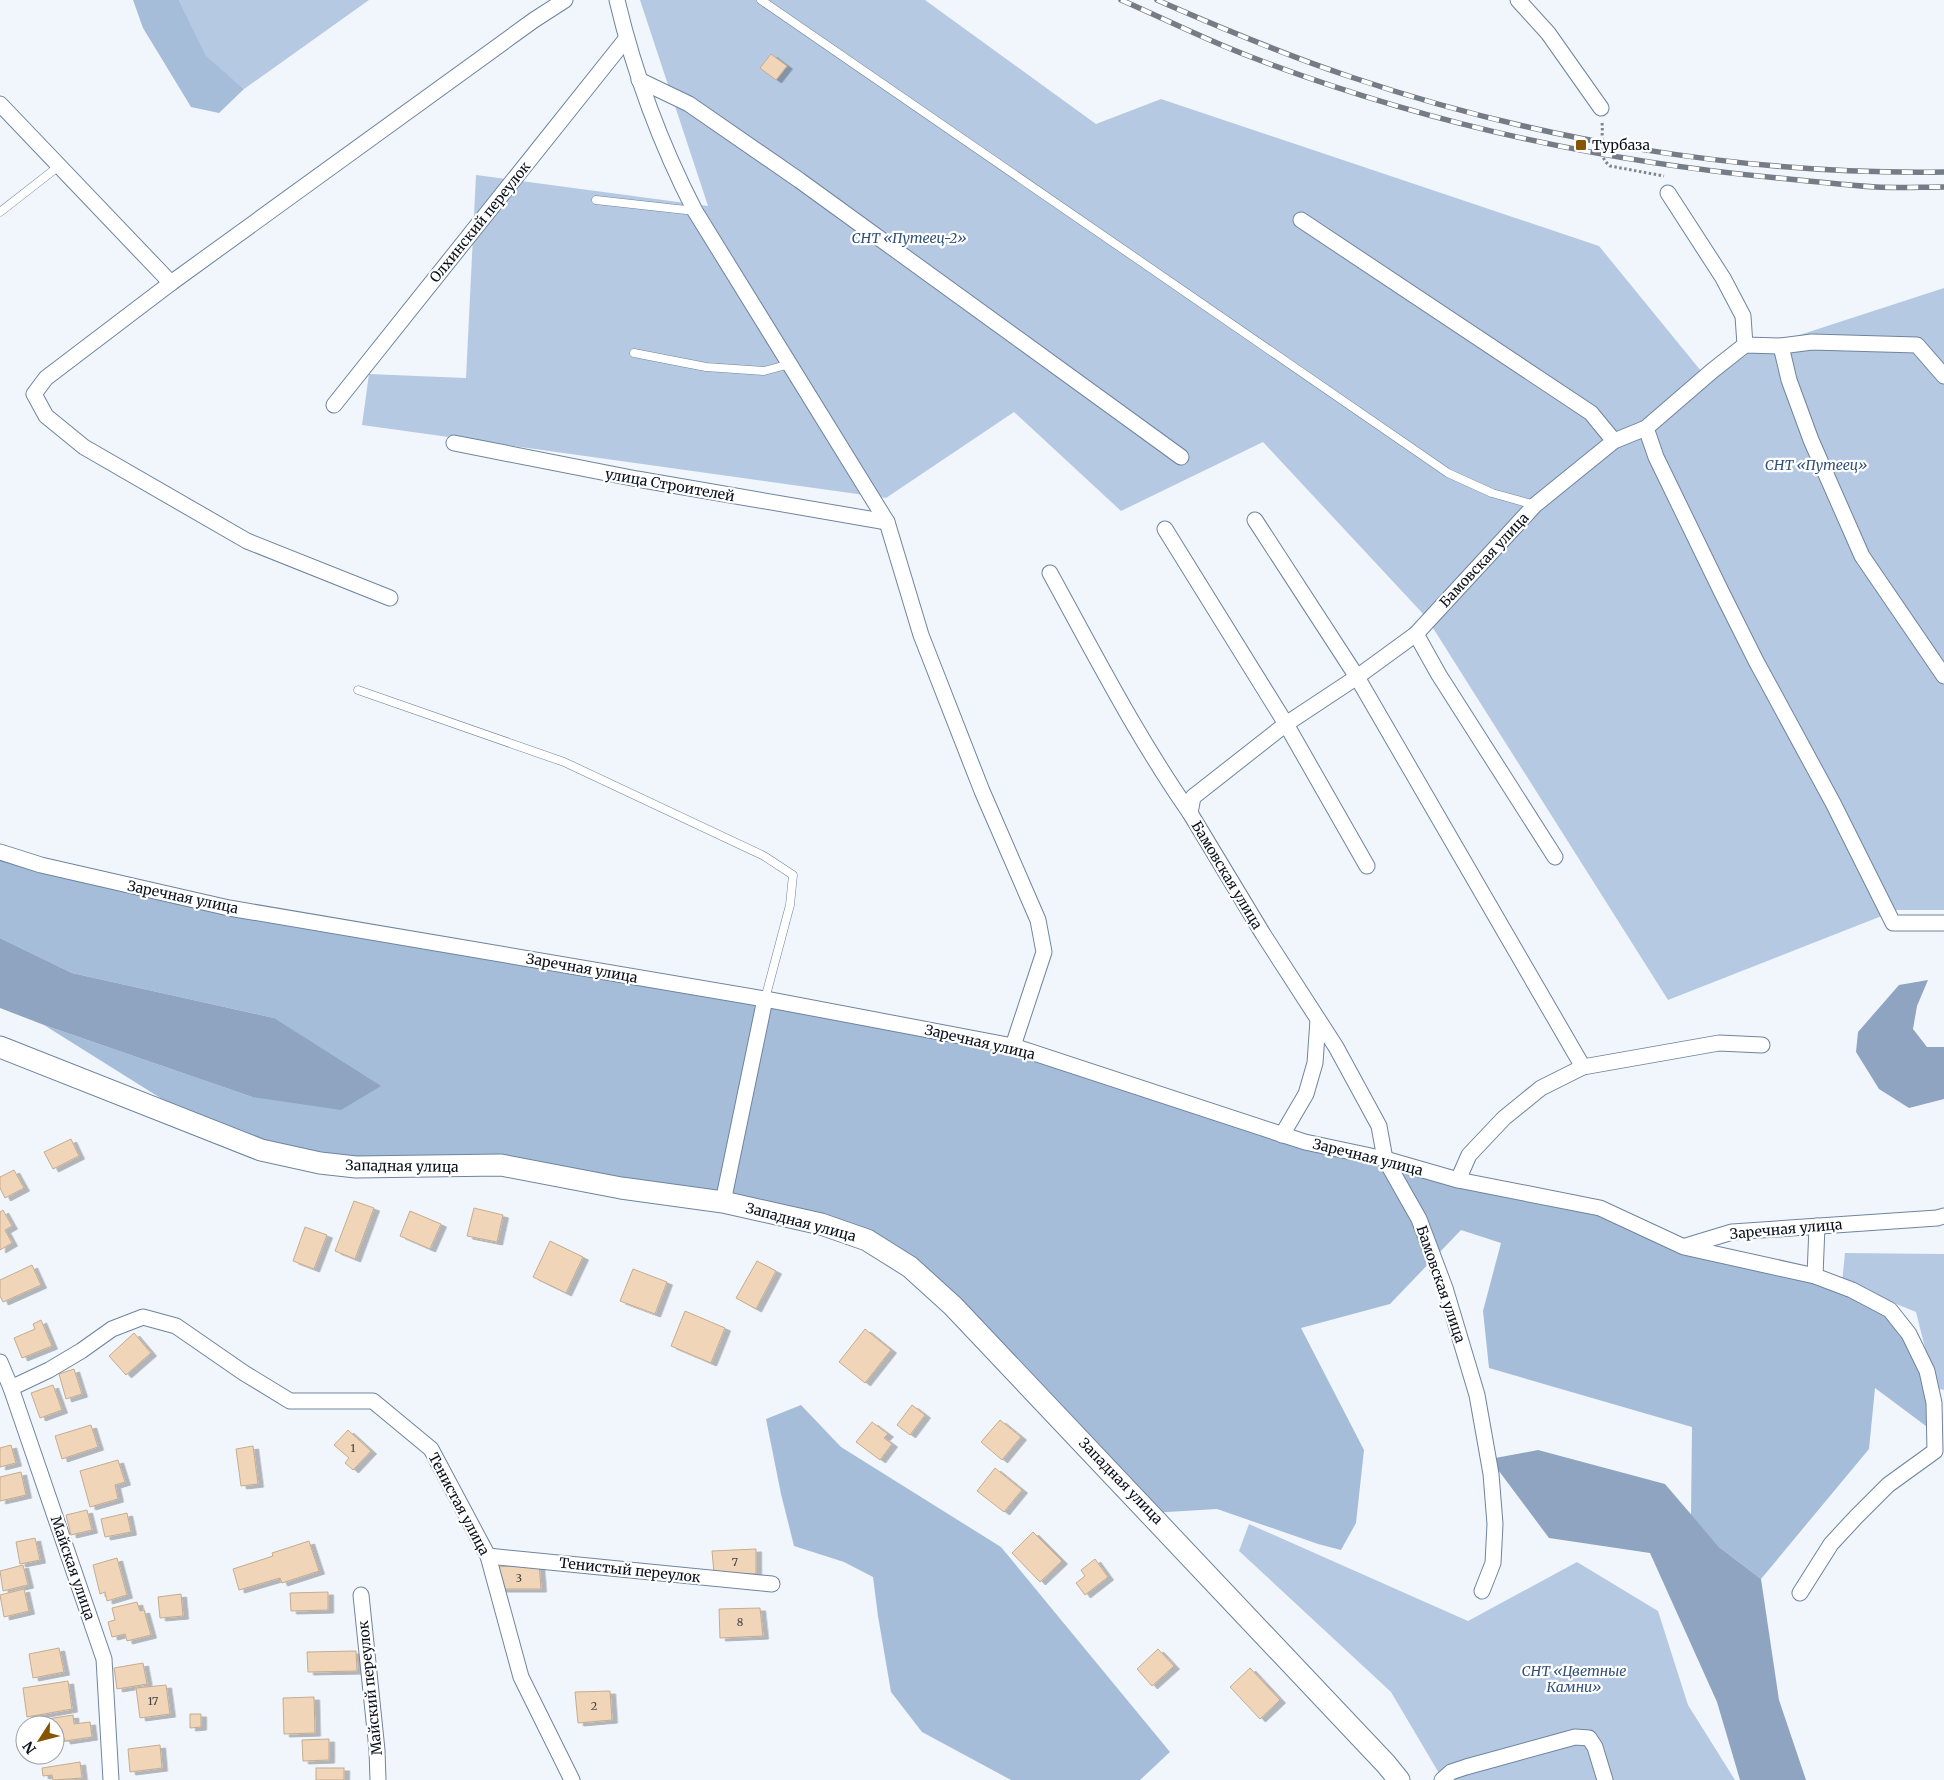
<svg xmlns="http://www.w3.org/2000/svg" width="1944" height="1780" font-family="Merriweather,serif">
	<defs>
		<filter id="shadow"><feDropShadow dx="5.5" dy="3" stdDeviation="0" flood-color="#0004"/></filter>
	</defs>
	<rect width="100%" height="100%" fill="#f1f6fc"/>
	<!-- green -->
	<g fill="#b6c9e3">
		<polygon points="179,0 369,0 244,89 206,57"/>
		<polygon points="640,0 925,0 1096,124 1161,99 1599,246 1710,382 1753,350 1944,288 1944,910 1897,910 1668,1000 1426,617 1263,442 1121,511 1014,412 886,498 362,425 369,374 466,378 476,175 708,206"/>
		<polygon points="1845,1253 1944,1254 1944,1390 1935,1388 1916,1312 1842,1282"/>
		<polygon points="1249,1524 1468,1621 1577,1562 1658,1611 1688,1705 1735,1780 1443,1780 1391,1692 1239,1551"/>
	</g>
	<!-- forest -->
	<g fill="#a6bdda">
		<polygon points="133,0 179,0 206,56 244,89 219,113 191,107 143,28"/>
		<polygon points="0,852 41,865 1013,1046 1282,1135 1600,1208 1684,1247 1815,1276 1890,1310 1927,1371 1934,1432 1875,1388 1869,1449 1761,1579 1719,1547 1691,1515 1692,1427 1489,1368 1483,1311 1501,1243 1461,1230 1390,1304 1301,1328 1364,1450 1356,1523 1341,1550 1318,1544 1217,1509 1151,1513 953,1306 867,1240 539,1173 356,1167 213,1131 44,1025 252,1097 274,1018 72,973 0,938"/>
		<polygon points="801,1405 841,1447 1001,1547 1170,1752 1140,1780 1011,1780 922,1732 891,1692 878,1616 873,1577 844,1562 794,1546 781,1494 766,1419"/>
	</g>
	<!-- water -->
	<g fill="#8ea4c0">
		<polygon points="0,938 72,973 274,1018 381,1086 341,1110 252,1097 44,1025 0,1008"/>
		<polygon points="1928,980 1917,1006 1913,1029 1927,1047 1944,1047 1944,1099 1909,1108 1879,1089 1856,1052 1858,1032 1899,985"/>
		<polygon points="1538,1450 1665,1484 1719,1547 1761,1579 1779,1700 1806,1780 1740,1780 1717,1702 1650,1553 1549,1538 1490,1459"/>
	</g>
	<!-- building -->
	<g fill="#f0d5b8" stroke="#c5ac8f" filter="url(#shadow)">
		<polygon points="771,54 787,66 776,80 760,68"/>
		<polygon points="71,1139 79,1156 53,1169 44,1152"/>
		<polygon points="14,1170 24,1188 5,1198 0,1188 0,1177"/>
		<polygon points="354,1201 374,1208 355,1259 335,1251"/>
		<polygon points="474,1208 503,1215 497,1242 467,1236"/>
		<polygon points="3,1210 12,1226 5,1230 12,1243 0,1250 0,1212"/>
		<polygon points="410,1211 441,1224 430,1249 400,1236"/>
		<polygon points="305,1227 327,1235 314,1269 293,1261"/>
		<polygon points="550,1241 583,1257 566,1293 533,1277"/>
		<polygon points="757,1261 776,1271 756,1309 736,1298"/>
		<polygon points="32,1265 41,1285 3,1302 0,1296 0,1280"/>
		<polygon points="633,1269 667,1282 655,1314 620,1301"/>
		<polygon points="685,1311 725,1328 711,1363 671,1346"/>
		<polygon points="41,1320 52,1346 22,1358 14,1338 35,1329 33,1324"/>
		<polygon points="865,1329 891,1350 865,1383 839,1362"/>
		<polygon points="134,1333 151,1353 126,1375 109,1356"/>
		<polygon points="74,1369 82,1394 66,1399 59,1374"/>
		<polygon points="53,1385 62,1410 40,1418 31,1393"/>
		<polygon points="912,1405 925,1415 910,1435 897,1425"/>
		<polygon points="1000,1420 1021,1437 1002,1460 981,1442"/>
		<polygon points="872,1422 888,1434 884,1438 892,1444 880,1460 856,1442"/>
		<polygon points="91,1425 98,1447 62,1459 55,1436"/>
		<polygon points="348,1430 371,1451 353,1470 345,1463 349,1458 334,1445"/>
		<polygon points="11,1445 16,1463 0,1467 0,1448"/>
		<polygon points="253,1446 258,1484 241,1486 236,1449"/>
		<polygon points="118,1460 125,1482 115,1485 118,1499 90,1507 80,1471"/>
		<polygon points="995,1468 1022,1490 1004,1512 977,1491"/>
		<polygon points="21,1472 26,1495 0,1501 0,1477"/>
		<polygon points="87,1510 92,1530 71,1535 66,1515"/>
		<polygon points="127,1513 131,1532 105,1537 101,1519"/>
		<polygon points="1033,1532 1062,1561 1040,1582 1012,1553"/>
		<polygon points="35,1538 40,1560 20,1564 16,1542"/>
		<polygon points="309,1541 319,1571 282,1583 280,1578 239,1590 233,1569 273,1556 272,1553"/>
		<polygon points="756,1549 756,1574 714,1573 712,1551"/>
		<polygon points="117,1558 127,1595 107,1601 105,1592 100,1594 93,1565"/>
		<polygon points="1095,1559 1108,1577 1085,1595 1076,1583 1085,1576 1081,1570"/>
		<polygon points="539,1564 541,1589 499,1589 497,1567"/>
		<polygon points="23,1565 28,1585 3,1591 0,1571"/>
		<polygon points="24,1589 29,1611 4,1617 0,1595"/>
		<polygon points="328,1592 328,1610 291,1611 290,1593"/>
		<polygon points="181,1594 183,1616 160,1618 158,1597"/>
		<polygon points="137,1602 140,1611 144,1610 151,1635 127,1641 125,1634 112,1637 108,1622 115,1620 112,1608"/>
		<polygon points="760,1608 763,1636 720,1638 719,1609"/>
		<polygon points="59,1648 64,1672 33,1678 29,1654"/>
		<polygon points="1158,1649 1174,1666 1152,1686 1137,1669"/>
		<polygon points="356,1651 357,1671 308,1672 307,1652"/>
		<polygon points="143,1663 147,1684 117,1689 114,1668"/>
		<polygon points="1250,1668 1280,1700 1260,1719 1230,1687"/>
		<polygon points="68,1681 72,1709 27,1717 23,1688"/>
		<polygon points="166,1685 170,1714 140,1718 136,1688"/>
		<polygon points="610,1691 612,1720 578,1723 575,1692"/>
		<polygon points="314,1697 315,1733 284,1734 283,1698"/>
		<polygon points="190,1714 201,1714 201,1727 190,1728"/>
		<polygon points="73,1715 74,1724 90,1722 92,1737 65,1741 64,1738 55,1739 55,1725 47,1725 47,1719"/>
		<polygon points="329,1739 329,1760 303,1761 302,1740"/>
		<polygon points="160,1745 162,1768 130,1772 128,1749"/>
		<polygon points="80,1762 82,1778 53,1780 52,1775 43,1776 42,1768"/>
		<rect x="316" y="1768" width="28" height="12"/>
	</g>
	<g fill="none" stroke-linecap="round" stroke-linejoin="round">
		<!-- lane casing -->
		<g stroke="#6e849f" stroke-width="9">
			<g id="lane">
				<polyline points="761,0 1448,473 1492,493 1535,505"/>
				<polyline points="596,200 695,211"/>
				<polyline points="0,212 59,166"/>
				<polyline points="634,353 706,367 764,371 790,364"/>
				<polyline points="358,690 564,762 764,856 793,875 790,905 765,999"/>
			</g>
		</g>
		<!-- street casing -->
		<g stroke="#6e849f" stroke-width="17">
			<g id="street">
				<path d="M617 0C634 72 661 145 695 211L887 522 921 635 982 791 1038 920 1044 952 1013 1046"/>
				<polyline points="1518,0 1548,33 1601,108"/>
				<polyline points="639,80 689,104 799,180 1181,457"/>
				<polyline points="0,104 171,283"/>
				<polyline points="1668,193 1723,278 1743,316 1745,345"/>
				<polyline points="1301,220 1591,413 1614,441"/>
				<polyline points="1781,346 1789,380 1811,440 1862,556 1944,676"/>
				<polyline points="334,405 626,39"/>
				<polyline points="1646,428 1656,457 1722,593 1756,661 1833,803 1893,923 1944,923"/>
				<polyline points="454,443 637,479 887,522"/>
				<polyline points="1255,520 1357,677 1583,1067"/>
				<polyline points="1165,529 1286,724 1367,866"/>
				<path d="M1050 573C1095 655 1137 737 1190 813"/>
				<polyline points="390,598 247,541 84,447 46,416 34,394 46,378 171,283 534,20 565,0"/>
				<polyline points="1416,634 1439,675 1555,857"/>
				<polyline points="0,852 41,865 229,908 765,999 1013,1046 1305,1142 1385,1159 1458,1180 1600,1208 1684,1247 1815,1276 1852,1290 1890,1310 1909,1334 1927,1371 1934,1403 1935,1451 1888,1485 1856,1517 1831,1544 1800,1593"/>
				<polyline points="1282,1135 1306,1094 1315,1063 1318,1020"/>
				<polyline points="1458,1180 1469,1155 1504,1118 1541,1088 1583,1067 1719,1043 1762,1045"/>
				<polyline points="723,1202 765,999"/>
				<polyline points="1686,1246 1732,1232 1937,1218 1944,1216"/>
				<polyline points="1815,1276 1817,1226"/>
				<polyline points="0,1362 11,1388 104,1659 111,1780"/>
				<polyline points="11,1388 49,1370 81,1351 112,1329 143,1317 176,1326 244,1373 290,1401 373,1401 431,1449 488,1556 521,1677 572,1780"/>
				<polyline points="488,1556 772,1584"/>
				<polyline points="1482,1591 1493,1563 1495,1524 1491,1474 1477,1395 1445,1288 1419,1219 1385,1159 1379,1126 1336,1047 1263,934 1190,813 1193,797 1286,724 1357,677 1416,634 1535,505 1614,441 1646,428 1712,371 1745,345 1781,346 1812,342 1917,345 1944,376"/>
				<polyline points="361,1595 377,1750 378,1780"/>
				<polyline points="1442,1780 1451,1772 1466,1767 1575,1737 1589,1738 1595,1747 1605,1780"/>
			</g>
		</g>
		<!-- secondary casing -->
		<g stroke="#6e849f" stroke-width="23">
			<polyline id="secondary" points="0,1047 261,1150 320,1163 356,1167 501,1165 621,1188 723,1202 821,1224 867,1240 910,1267 953,1306 1386,1764 1399,1780"/>
		</g>
		<!-- path -->
		<path stroke="#7f858d" stroke-width="3" stroke-dasharray="2.5 2.5" stroke-linecap="butt" d="M1602 123C1604 139 1596 155 1610 166L1664 176"/>
		<!-- lane -->
		<use href="#lane" stroke="#fff" stroke-width="8"/>
		<!-- street -->
		<use href="#street" stroke="#fff" stroke-width="15"/>
		<!-- secondary -->
		<use href="#secondary" stroke="#fff" stroke-width="21"/>
		<!-- rail casing -->
		<g stroke="#767c85" stroke-width="5.5">
			<g id="rail">
				<path d="M1121 0C1163 18 1204 39 1246 55 1417 121 1596 161 1778 178 1810 181 1843 185 1876 187 1898 188 1921 187 1944 187"/>
				<path d="M1157 0C1221 28 1285 55 1351 77 1540 141 1744 175 1944 172"/>
			</g>
		</g>
		<!-- rail -->
		<use href="#rail" stroke="#fff" stroke-width="4" stroke-dasharray="11" stroke-linecap="butt"/>
	</g>
	<!-- markers -->
	<rect fill="#875400" stroke="#fff" stroke-width="2" x="1575" y="139" width="12" height="12" rx="2.5"/>
	<g text-anchor="middle" stroke-width="4.5" stroke-linejoin="round" paint-order="stroke">
		<!-- number labels -->
		<g font-size="11" fill="#434142">
			<text x="353" y="1452">1</text>
			<text x="735" y="1566">7</text>
			<text x="519" y="1582">3</text>
			<text x="740" y="1626">8</text>
			<text x="153" y="1705">17</text>
			<text x="594" y="1710">2</text>
		</g>
		<!-- poi labels -->
		<g font-size="14" fill="#09101b" stroke="#fff" text-anchor="start">
			<text x="1592" y="150">Турбаза</text>
		</g>
		<!-- street labels -->
		<g font-size="14" fill="#09101b" stroke="#fff">
			<text transform="translate(480 222) rotate(-51)" y="5">Олхинский переулок</text>
			<text transform="translate(670 485) rotate(10)" y="5">улица Строителей</text>
			<text transform="translate(1484 560) rotate(-47)" y="5">Бамовская улица</text>
			<text transform="translate(1227 875) rotate(59)" y="5">Бамовская улица</text>
			<text transform="translate(183 897) rotate(12)" y="5">Заречная улица</text>
			<text transform="translate(582 968) rotate(10)" y="5">Заречная улица</text>
			<text transform="translate(980 1042) rotate(13)" y="5">Заречная улица</text>
			<text transform="translate(1368 1157) rotate(14)" y="5">Заречная улица</text>
			<text transform="translate(402 1166) rotate(1)" y="5">Западная улица</text>
			<text transform="translate(801 1222) rotate(15)" y="5">Западная улица</text>
			<text transform="translate(1786 1229) rotate(-5)" y="5">Заречная улица</text>
			<text transform="translate(1441 1284) rotate(71)" y="5">Бамовская улица</text>
			<text transform="translate(1121 1481) rotate(46)" y="5">Западная улица</text>
			<text transform="translate(459 1504) rotate(62)" y="5">Тенистая улица</text>
			<text transform="translate(73 1568) rotate(71)" y="5">Майская улица</text>
			<text transform="translate(630 1570) rotate(6)" y="5">Тенистый переулок</text>
			<text transform="translate(370 1688) rotate(-96)" y="5">Майский переулок</text>
		</g>
		<!-- park labels -->
		<g font-size="14" font-style="italic" fill="#305079" stroke="#fff">
			<text x="909" y="243">СНТ «Путеец-2»</text>
			<text x="1816" y="470">СНТ «Путеец»</text>
			<text x="1574" y="1676">СНТ «Цветные<tspan x="1574" dy="16">Камни»</tspan></text>
		</g>
	</g>
	<!-- north arrow -->
	<g transform="translate(40 1740) rotate(234)"><circle r="24" fill="#ffffff" stroke="#9d9fa4"/>
	<path d="M0-4L9 19L0 12L-9 19Z" fill="#875400"/>
	<text y="-8" font-size="14" font-weight="bold" text-anchor="middle" fill="#09101b">N</text>
	</g>
</svg>
